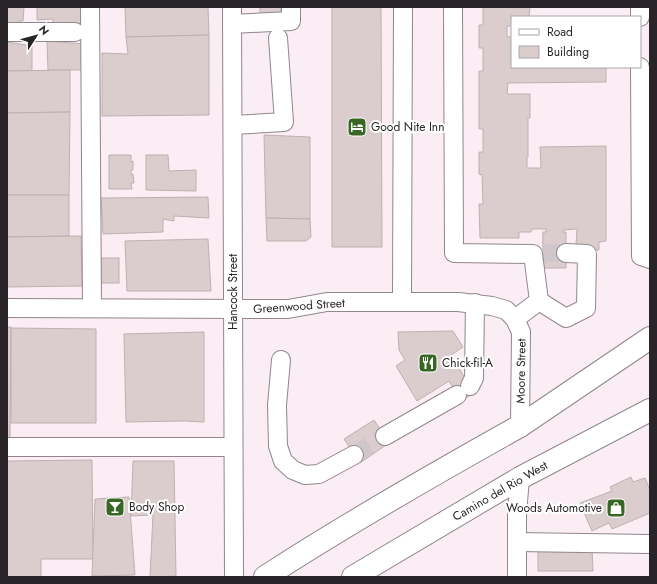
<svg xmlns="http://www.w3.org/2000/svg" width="657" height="584" font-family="Jost,sans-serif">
	<rect width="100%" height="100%" fill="#faeef4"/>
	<!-- building -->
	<g fill="#dbcdce" stroke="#bdb0b0">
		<polygon points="7,7 24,7 23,21 19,21 18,25 7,25"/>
		<polygon points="37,7 84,7 84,24 53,24 53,19 37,20"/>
		<polygon points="125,7 208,7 209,35 126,37"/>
		<rect x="260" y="7" width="21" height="8"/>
		<polygon points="332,7 381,7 382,247 332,247"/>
		<polygon points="483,7 530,7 529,17 512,17 512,26 507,26 507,37 512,37 512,67 606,67 606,82 508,83 507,94 530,94 530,118 528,118 528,157 527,157 527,168 541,168 540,147 606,146 606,241 599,242 599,250 583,251 576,245 577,229 563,230 563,232 566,232 566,268 542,268 543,232 546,232 546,229 532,229 531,232 519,232 519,238 480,238 479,204 483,204 482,175 479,174 479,152 483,152 483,129 479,129 479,71 483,71 483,48 479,48 479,25 483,25"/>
		<polygon points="209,35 209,115 102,116 102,53 128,54 126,37"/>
		<polygon points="47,41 85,44 84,70 48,70"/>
		<polygon points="7,42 32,46 32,71 7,71"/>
		<polygon points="70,70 70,112 7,113 7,71"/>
		<polygon points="70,112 69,195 7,195 7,113"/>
		<polygon points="264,135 310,137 310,219 266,218"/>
		<polygon points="109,155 131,155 131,162 133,161 133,170 131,170 131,175 133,174 134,183 131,183 132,189 109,189"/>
		<polygon points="146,155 168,155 169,171 196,170 196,191 146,190"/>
		<polygon points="7,195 69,195 69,236 7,237"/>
		<polygon points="208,197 209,218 174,216 174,221 163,219 163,232 103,234 101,198"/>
		<polygon points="266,218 310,219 311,237 306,241 267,241"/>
		<polygon points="81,236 82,286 7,287 7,237"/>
		<polygon points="208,239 211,291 127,291 125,241"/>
		<rect x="101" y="258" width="18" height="25"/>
		<polygon points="7,327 11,327 10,439 7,439"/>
		<polygon points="11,328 96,329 96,423 11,423"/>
		<polygon points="453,331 463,347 451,355 474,393 461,401 449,381 417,401 396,366 405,360 399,350 398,332"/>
		<polygon points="204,332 204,422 184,421 126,422 124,334"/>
		<polygon points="374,420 389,443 360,463 344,439"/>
		<polygon points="92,460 93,559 41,559 41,577 7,577 7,461"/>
		<polygon points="133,461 174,461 176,576 150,577 153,515 131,516"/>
		<polygon points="631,477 633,482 645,478 650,490 650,513 612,529 609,523 592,531 580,503 612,491 610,487"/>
		<polygon points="129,497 135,575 92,576 95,499"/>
		<polygon points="538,549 592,549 593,571 538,571"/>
	</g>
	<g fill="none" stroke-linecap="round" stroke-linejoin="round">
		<!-- minor-tunnel -->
		<g stroke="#d0c6cb" stroke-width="18" stroke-dasharray="18 9" stroke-linecap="butt">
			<polyline points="542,253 566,253"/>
			<polyline points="354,455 385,436"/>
		</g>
		<!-- minor casing -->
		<g stroke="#91868c" stroke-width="20">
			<g id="minor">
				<polyline points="90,7 92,308"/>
				<polyline points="232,7 234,577"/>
				<polyline points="453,7 454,253 533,254 539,301 515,319"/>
				<polyline points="640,7 640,17"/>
				<polyline points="232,24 291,21 291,7"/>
				<polyline points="7,32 75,32"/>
				<polyline points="640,67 641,256 650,259"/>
				<polyline points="233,125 284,122 278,38"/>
				<polyline points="539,301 566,318 586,308 587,254 566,253"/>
				<polyline points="402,302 403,7"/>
				<polyline points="7,308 288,309 327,302 458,302 492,306 506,310 515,319 521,332 520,426"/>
				<polyline points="281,360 277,405 278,446 283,461 293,470 305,475 319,474 354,455"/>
				<polyline points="470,386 474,378 475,303"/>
				<polyline points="385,436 457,395"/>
				<polyline points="7,447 233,447"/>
				<polyline points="517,542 649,544"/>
				<polyline points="517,577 517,514 520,478"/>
			</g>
		</g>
		<!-- major casing -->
		<g stroke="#91868c" stroke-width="24">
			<g id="major">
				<path d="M265 577C348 523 434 474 520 426"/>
				<polyline points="353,577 520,478 650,410"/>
			</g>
		</g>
		<!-- highway casing -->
		<g stroke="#91868c" stroke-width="24">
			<polyline id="highway" points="520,426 650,338"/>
		</g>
		<!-- minor -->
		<use href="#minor" stroke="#fff" stroke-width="18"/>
		<!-- major -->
		<use href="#major" stroke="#fff" stroke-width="22"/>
		<!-- highway -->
		<use href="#highway" stroke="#fff" stroke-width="22"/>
	</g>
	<!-- icons -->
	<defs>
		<g id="hotel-square" transform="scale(1)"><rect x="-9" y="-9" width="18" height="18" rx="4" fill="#386625" stroke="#fff"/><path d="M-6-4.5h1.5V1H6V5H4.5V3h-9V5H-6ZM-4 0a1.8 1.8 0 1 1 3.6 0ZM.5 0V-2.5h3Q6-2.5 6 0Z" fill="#fff"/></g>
		<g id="restaurant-square" transform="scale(1)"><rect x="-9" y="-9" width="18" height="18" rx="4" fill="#386625" stroke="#fff"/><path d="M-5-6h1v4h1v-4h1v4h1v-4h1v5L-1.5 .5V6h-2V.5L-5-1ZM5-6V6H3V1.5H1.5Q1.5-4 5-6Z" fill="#fff"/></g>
		<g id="bar-square" transform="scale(1)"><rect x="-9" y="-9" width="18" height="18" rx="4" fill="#386625" stroke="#fff"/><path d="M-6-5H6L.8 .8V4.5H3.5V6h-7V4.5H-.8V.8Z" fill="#fff"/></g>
		<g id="shop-square" transform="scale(1)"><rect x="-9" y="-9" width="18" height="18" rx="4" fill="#386625" stroke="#fff"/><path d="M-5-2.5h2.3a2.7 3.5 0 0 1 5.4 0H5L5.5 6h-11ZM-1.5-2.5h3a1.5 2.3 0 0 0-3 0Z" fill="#fff"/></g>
	</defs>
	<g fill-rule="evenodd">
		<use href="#hotel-square" x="357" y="127"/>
		<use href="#restaurant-square" x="428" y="363"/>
		<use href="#bar-square" x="115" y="507"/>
		<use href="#shop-square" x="616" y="508"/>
	</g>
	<g text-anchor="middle" stroke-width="4" stroke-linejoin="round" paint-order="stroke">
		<!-- poi labels -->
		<g font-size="12" fill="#292427" stroke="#fff" text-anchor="start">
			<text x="371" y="131">Good Nite Inn</text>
			<text x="442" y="367">Chick-fil-A</text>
			<text x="129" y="511">Body Shop</text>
			<text x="602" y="512" text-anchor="end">Woods Automotive</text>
		</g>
		<!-- street labels -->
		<g font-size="12" fill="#292427" stroke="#fff">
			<text transform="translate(233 292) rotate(-90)" y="4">Hancock Street</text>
			<text transform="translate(299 306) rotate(-4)" y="4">Greenwood Street</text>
			<text transform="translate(521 371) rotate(-89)" y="4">Moore Street</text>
			<text transform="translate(500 491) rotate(-30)" y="4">Camino del Rio West</text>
		</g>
	</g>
	<!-- border -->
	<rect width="657" height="584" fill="none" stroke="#292427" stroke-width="16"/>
	<!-- legend -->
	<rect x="511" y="16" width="130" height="52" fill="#ffffff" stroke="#a9a7a9"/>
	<rect x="519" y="29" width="20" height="6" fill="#ffffff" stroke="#a9a7a9"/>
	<text x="547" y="36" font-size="12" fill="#292427">Road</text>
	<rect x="519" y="46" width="20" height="12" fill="#dbcdce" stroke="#a9a7a9"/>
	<text x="547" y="56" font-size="12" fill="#292427">Building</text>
	<!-- north arrow -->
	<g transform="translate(36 36) rotate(54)" stroke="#ffffff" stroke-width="3" paint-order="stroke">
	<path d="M0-3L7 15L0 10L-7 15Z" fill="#292427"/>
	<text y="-6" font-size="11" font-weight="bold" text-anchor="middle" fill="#292427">N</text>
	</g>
</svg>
